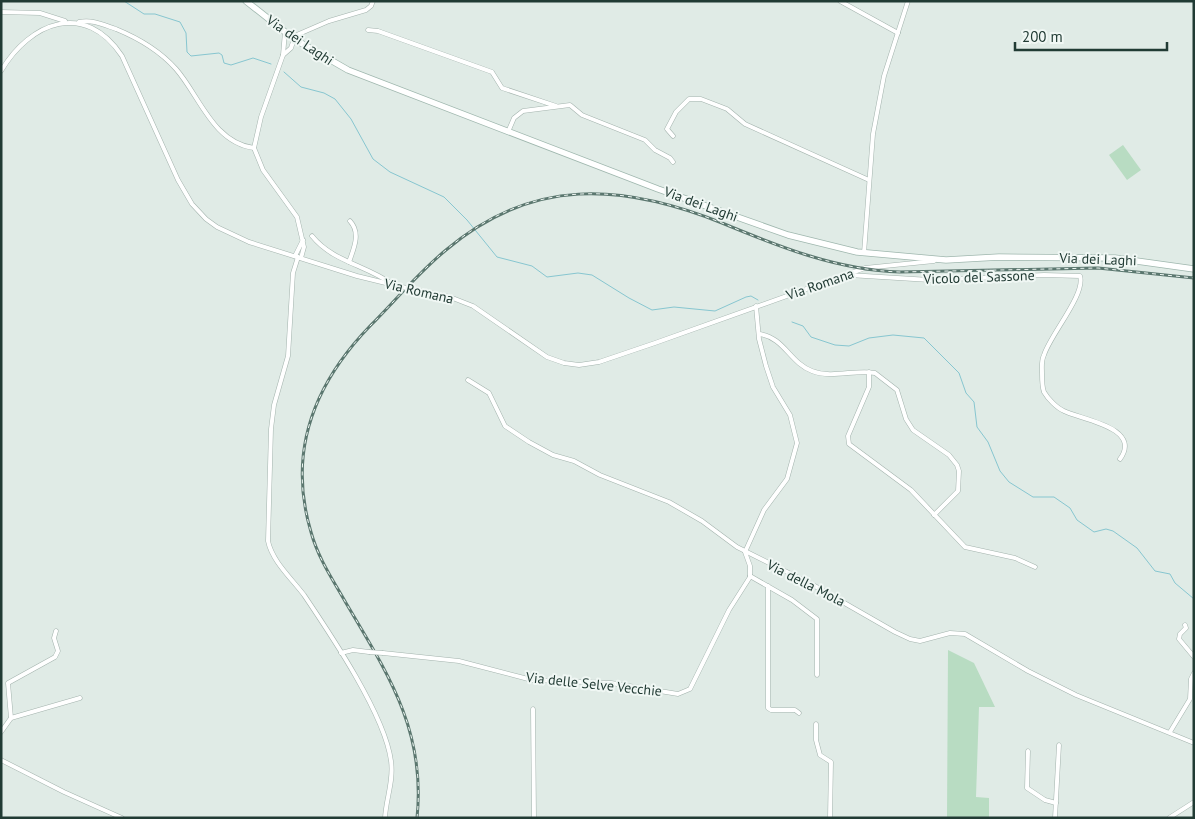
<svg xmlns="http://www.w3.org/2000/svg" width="1195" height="819" font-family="'PT Sans',sans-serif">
	<rect width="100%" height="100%" fill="#e0ebe6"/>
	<!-- green -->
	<g fill="#b8dcc2">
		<polygon points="1123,145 1141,170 1127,180 1109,155"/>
		<polygon points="948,650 974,663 995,707 979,707 976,797 989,798 989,818 947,818"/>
	</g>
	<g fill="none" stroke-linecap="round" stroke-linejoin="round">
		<!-- stream -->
		<g stroke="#87c6d0" stroke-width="1">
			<polyline points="124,1 144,14 155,14 180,22 186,33 187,52 191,56 219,53 222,55 224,63 231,65 253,58 271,64"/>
			<polyline points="284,72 301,87 324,93 335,99 351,119 373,159 390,172 444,197 467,220 497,257 532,266 547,277 578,273 592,275 629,298 652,310 674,307 715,311 746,297 751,296 758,300"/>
			<polyline points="792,322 803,326 811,337 835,345 849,346 869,338 893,335 924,338 959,373 966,393 974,402 977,427 988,442 1000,471 1009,482 1033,497 1054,497 1070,508 1077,520 1094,532 1106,529 1113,531 1137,548 1155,571 1170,574 1175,583 1194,599"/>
		</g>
		<!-- street casing -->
		<g stroke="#a3b3ad" stroke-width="5">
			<g id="street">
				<polyline points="840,1 898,33"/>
				<polyline points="1,12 40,13 65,21"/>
				<path d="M79 22C92 19 104 25 116 29 138 38 160 51 176 69 199 95 213 143 254 148"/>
				<polyline points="368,30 378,31 492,72 502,88 556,106"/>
				<polyline points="285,32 283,55 261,117 254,148 263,170 297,217 304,247 301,258"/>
				<polyline points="292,37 329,21 366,10 371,6 373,1"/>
				<polyline points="283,55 291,48 294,39"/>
				<path d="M1 71C30 22 85 0 122 56L178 180 192 204 206 219 217 227 249 242 357 276 402 287"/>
				<polyline points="508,132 514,118 523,111 570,105 582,115 645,140 655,150 670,158 673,162"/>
				<polyline points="673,136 667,129 676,112 689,99 701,99 727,109 745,124 869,180"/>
				<path d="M312 236C333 262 366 265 392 284"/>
				<polyline points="864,253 873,134 884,76 908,1"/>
				<polyline points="295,256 303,240"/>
				<path d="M298 257 293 273 288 356 274 405 271 429 268 541C272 561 292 579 304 595 331 635 385 715 391 761 394 781 386 798 385 818"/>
				<path d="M349 262C354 248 361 233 350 221"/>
				<path d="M849 275 930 280 1044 275 1080 276C1086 294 1050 335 1044 355 1041 361 1042 367 1042 373 1042 379 1042 387 1044 392 1048 399 1057 408 1064 411 1079 419 1143 427 1120 459"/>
				<polyline points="412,289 450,297 473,306 547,357 564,363 579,365 599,362 655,343 865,268 934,261"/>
				<path d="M759 334C784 337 790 363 812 371 833 379 855 369 875 373L897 390 906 419 913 430 949 455 957 465 959 471 958 491 934 515"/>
				<polyline points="869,372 869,387 848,436 849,444 911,490 965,547 1015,558 1035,567"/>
				<polyline points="468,380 489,393 505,426 529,442 553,455 574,461 600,475 669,502 702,521 737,547 813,585 895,632 910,639 920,641 950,633 965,634 1028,671 1076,695 1194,743"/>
				<polyline points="750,576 792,600 817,619 817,675"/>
				<polyline points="768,586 768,708 771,710 795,710 799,713"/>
				<polyline points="1185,625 1186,628 1180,634 1179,639 1194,657"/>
				<polyline points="341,653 353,650 369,652"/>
				<polyline points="383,653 459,661 532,680 611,683 678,694 690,689 729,610 750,577 750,566 745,552 764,510 787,479 797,443 790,415 773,387 766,366 759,339 756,306"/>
				<polyline points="533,709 534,818"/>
				<polyline points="11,718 80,698"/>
				<polyline points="816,724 816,740 820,755 831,762 830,818"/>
				<polyline points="1,732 11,718 8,683 55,657 58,651 54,638 56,631"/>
				<polyline points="1170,732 1190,699 1191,679 1194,673"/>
				<polyline points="1028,751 1027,788 1045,800 1056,803"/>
				<polyline points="1,760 64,792 122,818"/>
				<polyline points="1055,818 1059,745"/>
				<polyline points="1169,818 1194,802"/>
			</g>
		</g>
		<!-- secondary casing -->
		<g stroke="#9fb7ae" stroke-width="7">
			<polyline id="secondary" points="246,1 294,39 348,70 658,189 788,235 857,252 946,260 999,257 1115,258 1194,269"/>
		</g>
		<!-- street -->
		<use href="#street" stroke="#fff" stroke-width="4"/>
		<!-- secondary -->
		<use href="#secondary" stroke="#fff" stroke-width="5.5"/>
		<!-- rail casing -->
		<g stroke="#5b776f" stroke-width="3">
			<path id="rail" d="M417 818C426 731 388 674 346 603 333 580 318 558 311 532 287 452 314 384 370 326 395 301 418 273 446 250 532 177 622 183 722 223 780 247 837 270 900 272L1098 268 1194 278"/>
		</g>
		<!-- rail -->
		<use href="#rail" stroke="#f0f7f4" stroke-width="1" stroke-dasharray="4" stroke-linecap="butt"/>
		<!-- street-bridge casing -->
		<g stroke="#a3b3ad" stroke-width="5" stroke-linecap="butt">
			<g id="street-bridge">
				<polyline points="402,287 412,289"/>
				<polyline points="369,652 383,653"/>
			</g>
		</g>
		<!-- street-bridge -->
		<use href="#street-bridge" stroke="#fff" stroke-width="4"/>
	</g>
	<g text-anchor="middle" stroke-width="4" stroke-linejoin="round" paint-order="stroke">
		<!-- street labels -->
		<g font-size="14" fill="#213b34" stroke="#f0f7f4">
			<text transform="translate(300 40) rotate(34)" y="5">Via dei Laghi</text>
			<text transform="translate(701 204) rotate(20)" y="5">Via dei Laghi</text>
			<text transform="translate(1098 259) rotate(2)" y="5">Via dei Laghi</text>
			<text transform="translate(979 277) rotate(-2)" y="5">Vicolo del Sassone</text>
			<text transform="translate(820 284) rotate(-19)" y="5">Via Romana</text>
			<text transform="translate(419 291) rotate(13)" y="5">Via Romana</text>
			<text transform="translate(806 583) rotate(27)" y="5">Via della Mola</text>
			<text transform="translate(594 684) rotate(6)" y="5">Via delle Selve Vecchie</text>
		</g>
	</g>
	<!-- border -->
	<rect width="1195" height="819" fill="none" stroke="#213b34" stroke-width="5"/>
	<!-- scale -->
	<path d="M1015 42v8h152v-8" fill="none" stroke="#213b34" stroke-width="2.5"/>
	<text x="1022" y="42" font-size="15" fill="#213b34" stroke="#f0f7f4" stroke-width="4" paint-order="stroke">200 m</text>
</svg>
